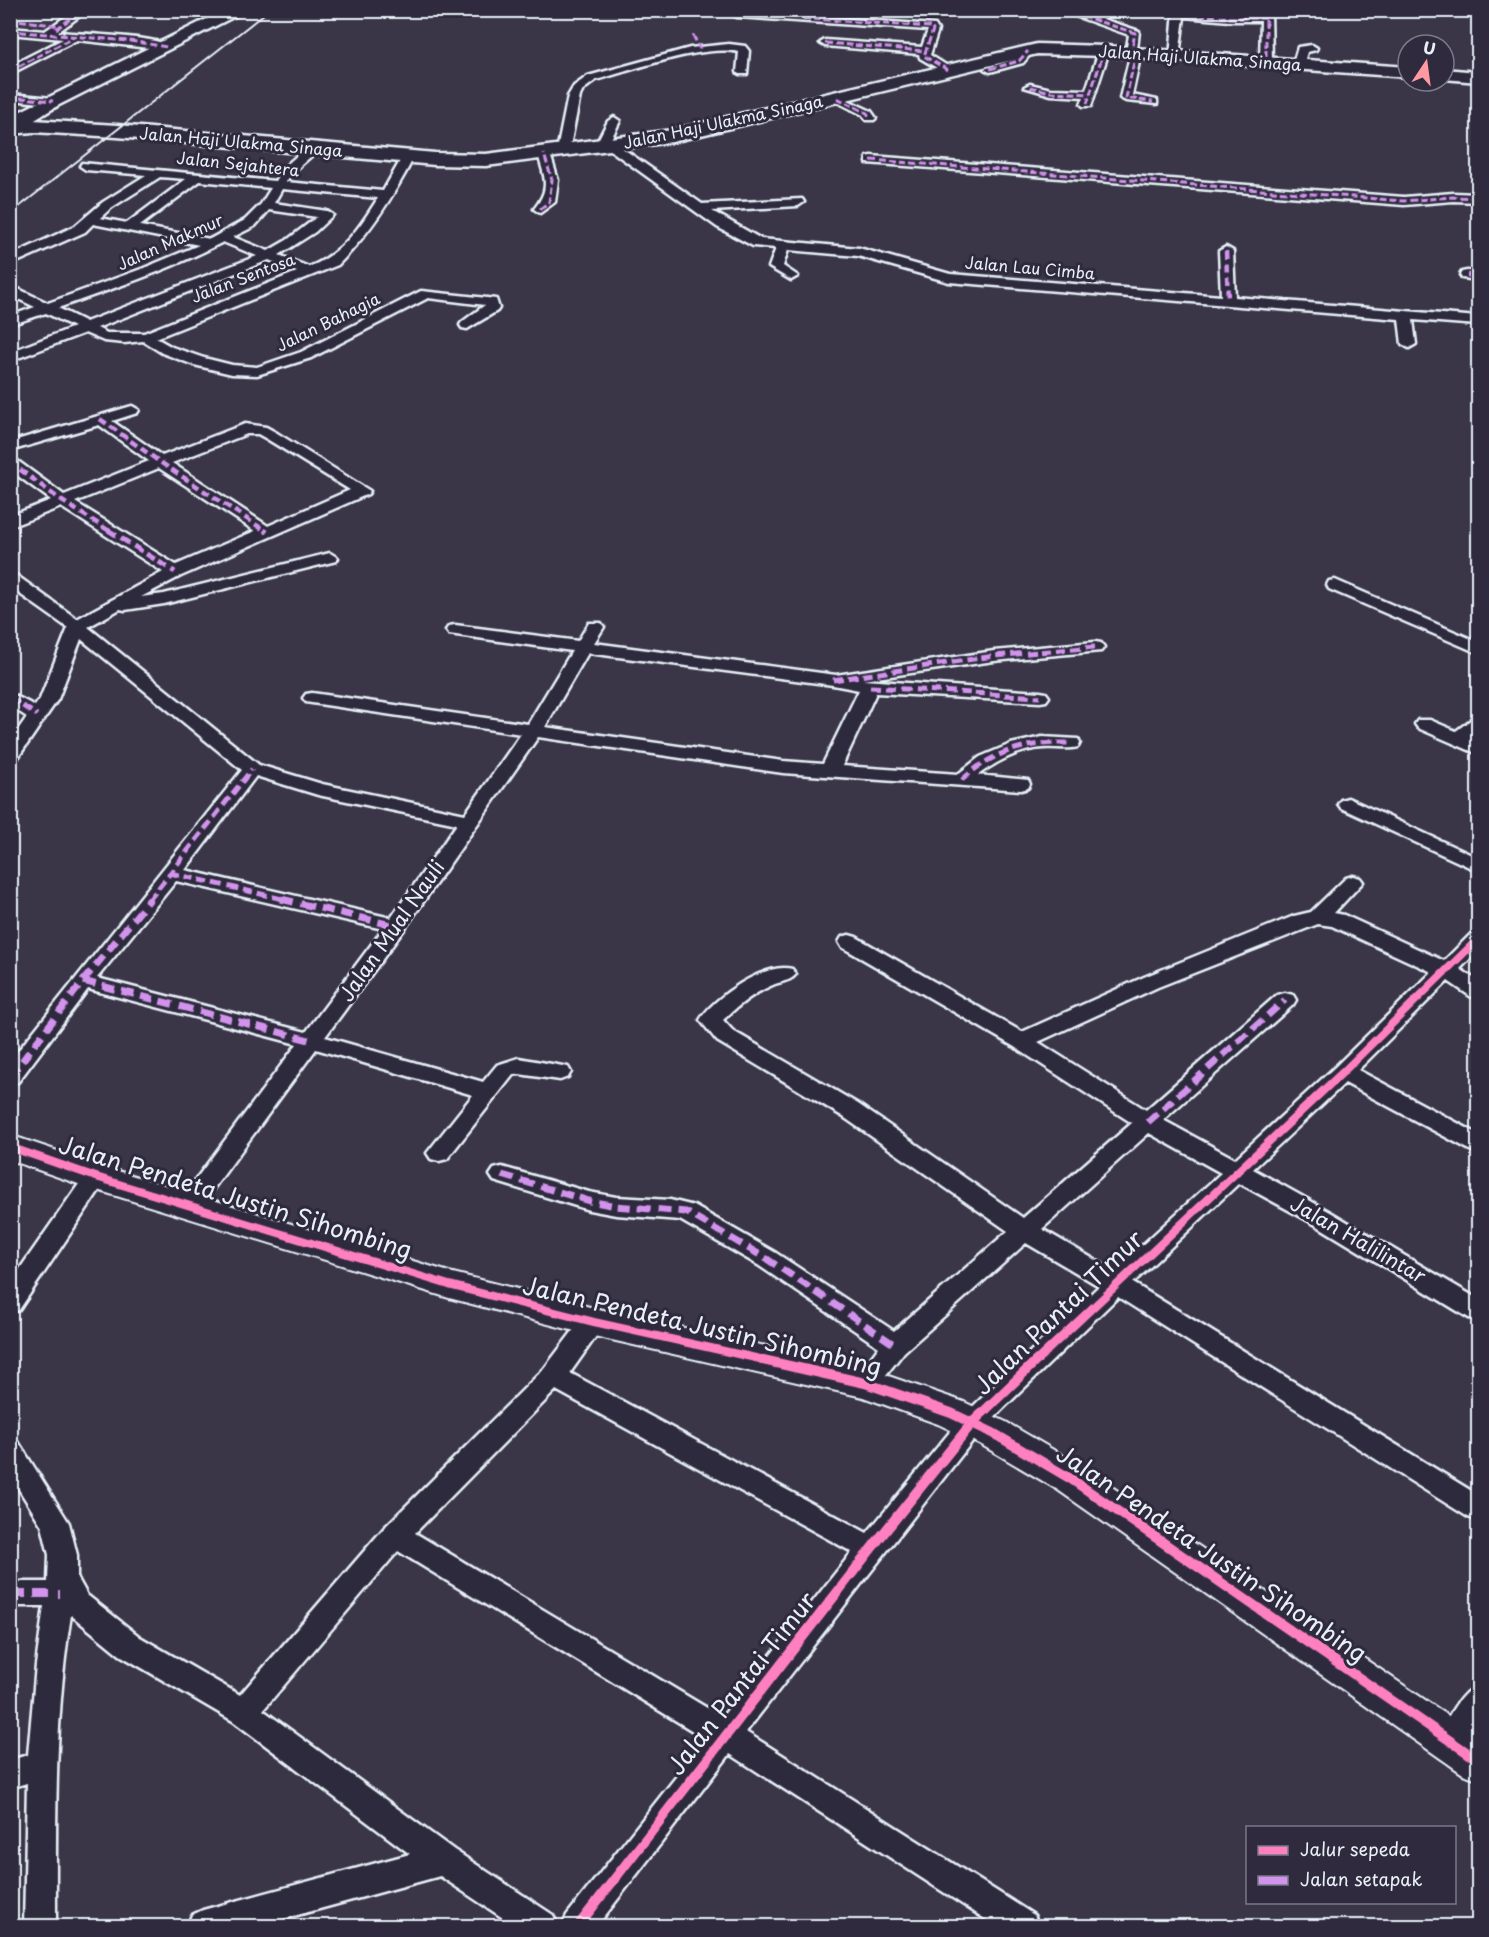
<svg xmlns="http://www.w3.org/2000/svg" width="1489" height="1937" font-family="'Playpen Sans',sans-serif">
	<rect width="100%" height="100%" fill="#3a3648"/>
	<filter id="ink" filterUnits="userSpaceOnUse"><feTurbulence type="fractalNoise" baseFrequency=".0167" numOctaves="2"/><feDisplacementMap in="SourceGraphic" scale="12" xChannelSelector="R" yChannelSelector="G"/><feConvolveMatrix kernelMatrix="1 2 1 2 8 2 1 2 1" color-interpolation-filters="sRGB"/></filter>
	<g filter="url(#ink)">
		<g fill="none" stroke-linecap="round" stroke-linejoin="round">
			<!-- street casing -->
			<g stroke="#e8f1f8" stroke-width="5">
				<g id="street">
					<path d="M75 10H88L58 32C80 34 158 36 172 47L167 50 77 40 10 74V66L63 39 10 34V28L45 31Z"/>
					<polygon points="719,10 935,25 938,30 930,55 954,70 948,73 944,72 920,58 919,54 825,46 820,43 825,40 922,47 928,30 737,17"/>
					<polygon points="1058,10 1075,10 1139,31 1137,50 1141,53 1132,95 1157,100 1157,104 1126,101 1120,98 1130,56 1126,53 1129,35"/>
					<polygon points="1174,10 1261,15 1261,10 1271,10 1272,62 1266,65 1260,62 1261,21 1230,21 1184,17 1179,56 1174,59 1170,58"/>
					<path d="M729 44 745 46 749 51 747 74H739L737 72 739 52C703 44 633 70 596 80L583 90 580 96 569 151 563 155 557 151 568 96 574 86 588 76 690 48Z"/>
					<polygon points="1312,45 1317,48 1316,50 1307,52 1303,66 1295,66 1293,64 1298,47"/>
					<polygon points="1028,48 1033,51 1023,63 990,72 984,69 1015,59"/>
					<polygon points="1104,48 1109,51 1091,106 1083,106 1081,104 1084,97 1051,95 1024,87 1030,84 1051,89 1086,90 1099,51"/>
					<polygon points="10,94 53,98 59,101 53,104 10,100"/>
					<polygon points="837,95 871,111 876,118 874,120 866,120 863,115 833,100 831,98"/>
					<polygon points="614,117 620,121 609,143 615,143 702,204 802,199 804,202 798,206 712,211 761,239 859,248 950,274 1221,296 1219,251 1226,247 1233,251 1235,297 1478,317 1478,325 1413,320 1416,344 1409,348 1402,344 1399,319 949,282 858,256 788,250 783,266 798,276 791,280 769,267 776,248 753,246 717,227 606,147 597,149 595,146 608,121"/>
					<path d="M313 144 319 148 317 151 291 174 286 182 383 191 404 154 408 153 414 157C393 197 370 233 338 265L156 338 172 347 204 358 232 365 257 367 301 352 421 291 496 299 499 308 497 311 467 329 462 328 460 325 462 322 485 305 428 298 311 358 257 375 232 374 194 365 162 353 143 341 124 343 104 341 85 333 10 361V352L74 327 46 313 10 325V316L35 307 10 295V285L48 303 144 268 199 245 93 224 85 232 10 265V256L75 226 103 202 146 175 86 170 80 166 82 163 275 181 282 169 309 145ZM160 177 186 179 127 223 100 218 111 208ZM200 181 271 188 261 204 245 220 210 239 140 226ZM282 189 378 198C360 227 342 254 309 267L279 255 315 232 333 215 327 211 274 203ZM269 210 317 217 287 240 268 251 233 237 255 226ZM223 242 257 256 86 322 58 308C114 288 170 270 223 242ZM269 260 297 272 144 333H107L97 328Z"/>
					<path d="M544 150 550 154 558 180 555 202 540 213 534 209C551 188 545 179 538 154Z"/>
					<polygon points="871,156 1404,197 1453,193 1478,194 1478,202 1453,201 1404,205 867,163 867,157"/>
					<polygon points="1467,271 1478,272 1478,280 1462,278 1460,275 1462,272"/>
					<path d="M132 406 139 410 137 413 112 421 162 456 245 424 266 427 277 433 370 491 368 494 181 576 141 597 164 594 330 553 338 558 336 561 164 604 125 610 120 609 88 627 259 765 322 784 465 814 521 734 312 703 306 702 303 698 306 694 312 693 528 724 572 651 449 634 446 630 449 626 455 625 578 641 589 623H601L604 627 594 643 836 675 994 651 1095 642 1101 643 1104 647 1101 651 994 661 863 680 1040 692 1046 693 1049 697 1046 701 1040 702 876 693 842 766 958 774 980 757 1011 744 1042 737 1078 739 1080 743 1078 747C1066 750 1055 747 1044 748 1021 749 997 761 978 775L1028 780 1030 784 1028 788 1021 790 783 773 538 737 403 931 325 1037 483 1082 497 1065 519 1058 568 1067 571 1072 568 1077 560 1080 519 1074 513 1075 447 1159 439 1161 431 1159 427 1153 473 1095 316 1049 197 1211 189 1214 181 1211 177 1205 181 1199 297 1044 88 989 18 1082 10 1085V1061L242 770 81 639 58 699 17 759 10 760V741L27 717 10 706V693L35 706 40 699 68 628 10 587V574L16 575 77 619 163 572 61 507 10 527V516L51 500 10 470V457L15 459 64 495 149 461 99 425 10 451V442ZM247 434H258L267 439 350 490 268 526 172 463ZM159 468 255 531 176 565 75 502ZM588 653 833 685 859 690 823 764 783 761 545 727ZM256 776 318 795 457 824 391 918 185 870ZM176 881 383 929 306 1032 97 978Z"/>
					<polygon points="1335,580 1478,642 1478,653 1329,589 1327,585 1329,581"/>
					<polygon points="1478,718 1478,732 1471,738 1478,741 1478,754 1418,728 1415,724 1418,720 1430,720 1456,731 1472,719"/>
					<polygon points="1348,798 1478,858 1478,871 1341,808 1338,804 1341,800"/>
					<path d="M1353 876 1360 878 1363 882 1334 913 1344 915 1444 961 1471 934 1478 932V950L1460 969 1478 981V998L1470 996 1448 981 1358 1070 1478 1134V1152L1470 1150 1345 1083 1253 1169 1332 1213 1478 1299V1320L1469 1318 1316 1225 1239 1183 1133 1283 1478 1495V1520L1468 1517 1118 1297 981 1430 746 1732 1034 1915 1039 1926H996L730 1754 597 1926H562L567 1915 706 1739 398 1551 263 1710 454 1850 553 1915 558 1926H515L440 1876 257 1926H187L192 1915 203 1910 410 1854 233 1721 120 1655 71 1615C54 1718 56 1823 56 1926H24L27 1783 10 1788V1760L28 1755 36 1665 44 1606H10V1582H48L49 1555 42 1526 10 1475V1440L19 1443 69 1523 77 1555V1577L87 1595 140 1637 240 1695 385 1527 544 1369 585 1315 594 1312 603 1315 606 1322 570 1373 867 1533 963 1416 1099 1286 1026 1243 904 1352 874 1390 865 1393 856 1390 852 1383 879 1347 758 1265 680 1220 616 1215 589 1210 494 1181 490 1175 494 1169 502 1167 589 1192 616 1197 670 1200 694 1206 776 1253 894 1331 1008 1231 842 1116 717 1041 700 1020C714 997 765 962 792 969L796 974C791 981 783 981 775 984 755 992 738 1005 723 1020L733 1031 858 1104 1023 1218 1132 1123 1013 1046 842 947 839 942 842 937 849 935 856 937 1022 1032 1144 977 1294 916 1311 912 1346 878ZM1318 924 1332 926 1432 972 1335 1067 1235 1159 1163 1120 1293 1005 1296 1000 1293 995 1285 993 1277 995 1146 1110 1038 1042 1158 987ZM1149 1133 1221 1173 1114 1271 1042 1229ZM556 1390 852 1552 722 1717 415 1533Z"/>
					<polygon points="96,1169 104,1171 108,1177 104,1183 19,1310 10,1312 10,1283 88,1171"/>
					<path d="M1478 1685V1723L1461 1751 1451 1755 1441 1751 1436 1741C1445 1723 1459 1692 1478 1685Z"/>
				</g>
			</g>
			<!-- secondary casing -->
			<g stroke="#e8f1f8" stroke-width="4">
				<polygon id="secondary" points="10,1135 108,1168 449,1272 594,1308 865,1368 964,1402 1006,1422 1084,1468 1478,1736 1478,1779 1463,1774 1058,1490 980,1444 938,1424 863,1397 594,1336 449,1298 84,1186 10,1160"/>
			</g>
			<!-- primary casing -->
			<g stroke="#e8f1f8" stroke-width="5">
				<g id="primary">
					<polygon points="1037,44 1104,46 1408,67 1408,77 1104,56 1037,54 672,142 486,166 435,165 117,137 33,132 10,134 10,122 33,120 117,125 435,153 486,154 672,130"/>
					<polygon points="1444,69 1478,72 1478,82 1444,79"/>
				</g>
			</g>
			<!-- highway casing -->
			<g stroke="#e8f1f8" stroke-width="5">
				<path id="highway" d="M225 10H247L59 105C48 111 20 131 10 132V119L19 112Z"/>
			</g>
			<!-- street -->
			<use href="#street" fill="#2f2a3d" fill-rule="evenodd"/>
			<!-- secondary -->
			<use href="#secondary" fill="#2f2a3d" fill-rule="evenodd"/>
			<!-- primary -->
			<use href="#primary" fill="#2f2a3d" fill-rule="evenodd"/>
			<!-- highway -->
			<use href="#highway" fill="#2f2a3d" fill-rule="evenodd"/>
			<!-- rail -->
			<polyline stroke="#e8f1f8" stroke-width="2" points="10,214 269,10"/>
			<!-- quiet-far4 -->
			<g stroke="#d193ec" stroke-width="3" stroke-dasharray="7 3" stroke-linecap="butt">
				<polyline points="724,10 737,14 931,27 933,30 924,56 948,70"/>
				<polyline points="1063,10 1135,33 1131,53"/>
				<polyline points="1266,10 1266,62"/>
				<polyline points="1179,13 1230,18 1266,18"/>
				<polyline points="10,19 60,26"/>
				<polyline points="56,29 83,10"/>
				<polyline points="10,31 130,41 167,47"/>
				<polyline points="693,35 700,49"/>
				<polyline points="825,43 925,51"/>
				<polyline points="1136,53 1126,98 1153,102"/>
				<polyline points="990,69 1019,61 1028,51"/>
				<polyline points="10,71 74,37"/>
				<polyline points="1030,87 1051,92 1090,94"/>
				<polyline points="10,97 53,101"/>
				<polyline points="837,98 867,113 870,118"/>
				<polyline points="1087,104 1104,51"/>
				<polyline points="871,160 1404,201 1453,197 1478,198"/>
				<polyline points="540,209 549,202 552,180 544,154"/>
			</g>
			<!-- quiet-far3 -->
			<g stroke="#d193ec" stroke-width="4.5" stroke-dasharray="8 4.5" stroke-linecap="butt">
				<polyline points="1226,251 1228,300"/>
				<polyline points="1467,275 1478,276"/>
				<polyline points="100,419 160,462 267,532"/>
				<polyline points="10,462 62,501 111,532"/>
			</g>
			<!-- quiet-far2 -->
			<g stroke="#d193ec" stroke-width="5" stroke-dasharray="10 5" stroke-linecap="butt">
				<polyline points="108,530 175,572"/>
				<polyline points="264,530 267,532"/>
				<polyline points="833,680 994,656 1095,647"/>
				<polyline points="870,687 1040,697"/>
				<polyline points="10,698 37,715"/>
				<path d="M962 780C994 750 1028 742 1071 743"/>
				<polyline points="170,873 287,900"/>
				<polyline points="149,900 252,769"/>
			</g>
			<!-- quiet-far1 -->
			<g stroke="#d193ec" stroke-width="7" stroke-dasharray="13 7" stroke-linecap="butt">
				<polyline points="281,899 396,926"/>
				<polyline points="83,981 313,1041"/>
				<polyline points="10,1077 83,981 150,899"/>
				<polyline points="1148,1122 1285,1000"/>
				<polyline points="502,1175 589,1201 616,1206 686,1212 767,1259 895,1345"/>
			</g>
			<!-- quiet -->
			<polyline stroke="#d193ec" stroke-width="8" stroke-dasharray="16 8" stroke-linecap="butt" points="10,1594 60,1594"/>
			<!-- cycleway-far1 casing -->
			<g stroke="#2f2a3d" stroke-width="12">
				<g id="cycleway-far1">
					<polyline points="10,1147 96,1177 449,1285 594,1322 769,1361"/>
					<polyline points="1036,1361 1343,1072 1478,939"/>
				</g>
			</g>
			<!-- cycleway casing -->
			<g stroke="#2f2a3d" stroke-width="14">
				<g id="cycleway">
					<polyline points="763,1360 865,1383 951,1413 993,1433 1071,1479 1478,1760"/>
					<polyline points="578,1926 871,1549 972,1423 1037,1360"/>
				</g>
			</g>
			<!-- cycleway-far1 -->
			<use href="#cycleway-far1" stroke="#ff80c0" stroke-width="8"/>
			<!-- cycleway -->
			<use href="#cycleway" stroke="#ff80c0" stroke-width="10"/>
		</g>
	</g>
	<g text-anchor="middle" stroke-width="6" stroke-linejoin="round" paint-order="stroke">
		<!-- far-street labels -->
		<g font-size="16" fill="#e8f1f8" stroke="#2f2a3d">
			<text transform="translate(1200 58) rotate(4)" y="6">Jalan Haji Ulakma Sinaga</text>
			<text transform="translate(723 122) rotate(-12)" y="6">Jalan Haji Ulakma Sinaga</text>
			<text transform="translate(241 142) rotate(5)" y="6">Jalan Haji Ulakma Sinaga</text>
			<text transform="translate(238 164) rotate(6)" y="6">Jalan Sejahtera</text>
			<text transform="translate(170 242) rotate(-24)" y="6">Jalan Makmur</text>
			<text transform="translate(1030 268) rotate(5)" y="6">Jalan Lau Cimba</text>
			<text transform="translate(243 278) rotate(-21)" y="6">Jalan Sentosa</text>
			<text transform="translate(328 322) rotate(-26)" y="6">Jalan Bahagia</text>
		</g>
		<!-- street labels -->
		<g font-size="20" fill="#e8f1f8" stroke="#2f2a3d">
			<text transform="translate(392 931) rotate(-55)" y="7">Jalan Mual Nauli</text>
			<text transform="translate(1358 1240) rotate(30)" y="7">Jalan Halilintar</text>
		</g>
		<!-- near-street labels -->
		<g font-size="24" fill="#e8f1f8" stroke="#2f2a3d">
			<text transform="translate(235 1198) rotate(17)" y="8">Jalan Pendeta Justin Sihombing</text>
			<text transform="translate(1059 1313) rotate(-44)" y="8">Jalan Pantai Timur</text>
			<text transform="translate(702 1327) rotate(13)" y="8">Jalan Pendeta Justin Sihombing</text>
			<text transform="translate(1211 1554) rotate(34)" y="8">Jalan Pendeta Justin Sihombing</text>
			<text transform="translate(742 1684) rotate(-52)" y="8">Jalan Pantai Timur</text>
		</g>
	</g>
	<!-- margin -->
	<rect width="1489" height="1937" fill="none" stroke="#2f2a3d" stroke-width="36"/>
	<rect x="18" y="18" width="1453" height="1901" fill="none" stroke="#e8f1f8" stroke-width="2" filter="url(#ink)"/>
	<!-- legend -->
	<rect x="1246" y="1826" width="210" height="78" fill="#2f2a3d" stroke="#797a88" stroke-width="1.5"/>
	<rect x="1258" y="1846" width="30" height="9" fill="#ff80c0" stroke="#797a88" stroke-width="1.5"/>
	<text x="1300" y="1856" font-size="18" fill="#e8f1f8">Jalur sepeda</text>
	<rect x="1258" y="1876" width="30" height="9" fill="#d193ec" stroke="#797a88" stroke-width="1.5"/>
	<text x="1300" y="1886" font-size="18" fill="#e8f1f8">Jalan setapak</text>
	<!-- north arrow -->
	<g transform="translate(1426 63) rotate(13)"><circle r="28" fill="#2f2a3d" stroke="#797a88" stroke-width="1.5"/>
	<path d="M0-4.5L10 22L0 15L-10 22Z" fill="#ff9aa2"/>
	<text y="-9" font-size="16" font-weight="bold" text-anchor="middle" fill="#e8f1f8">U</text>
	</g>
</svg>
